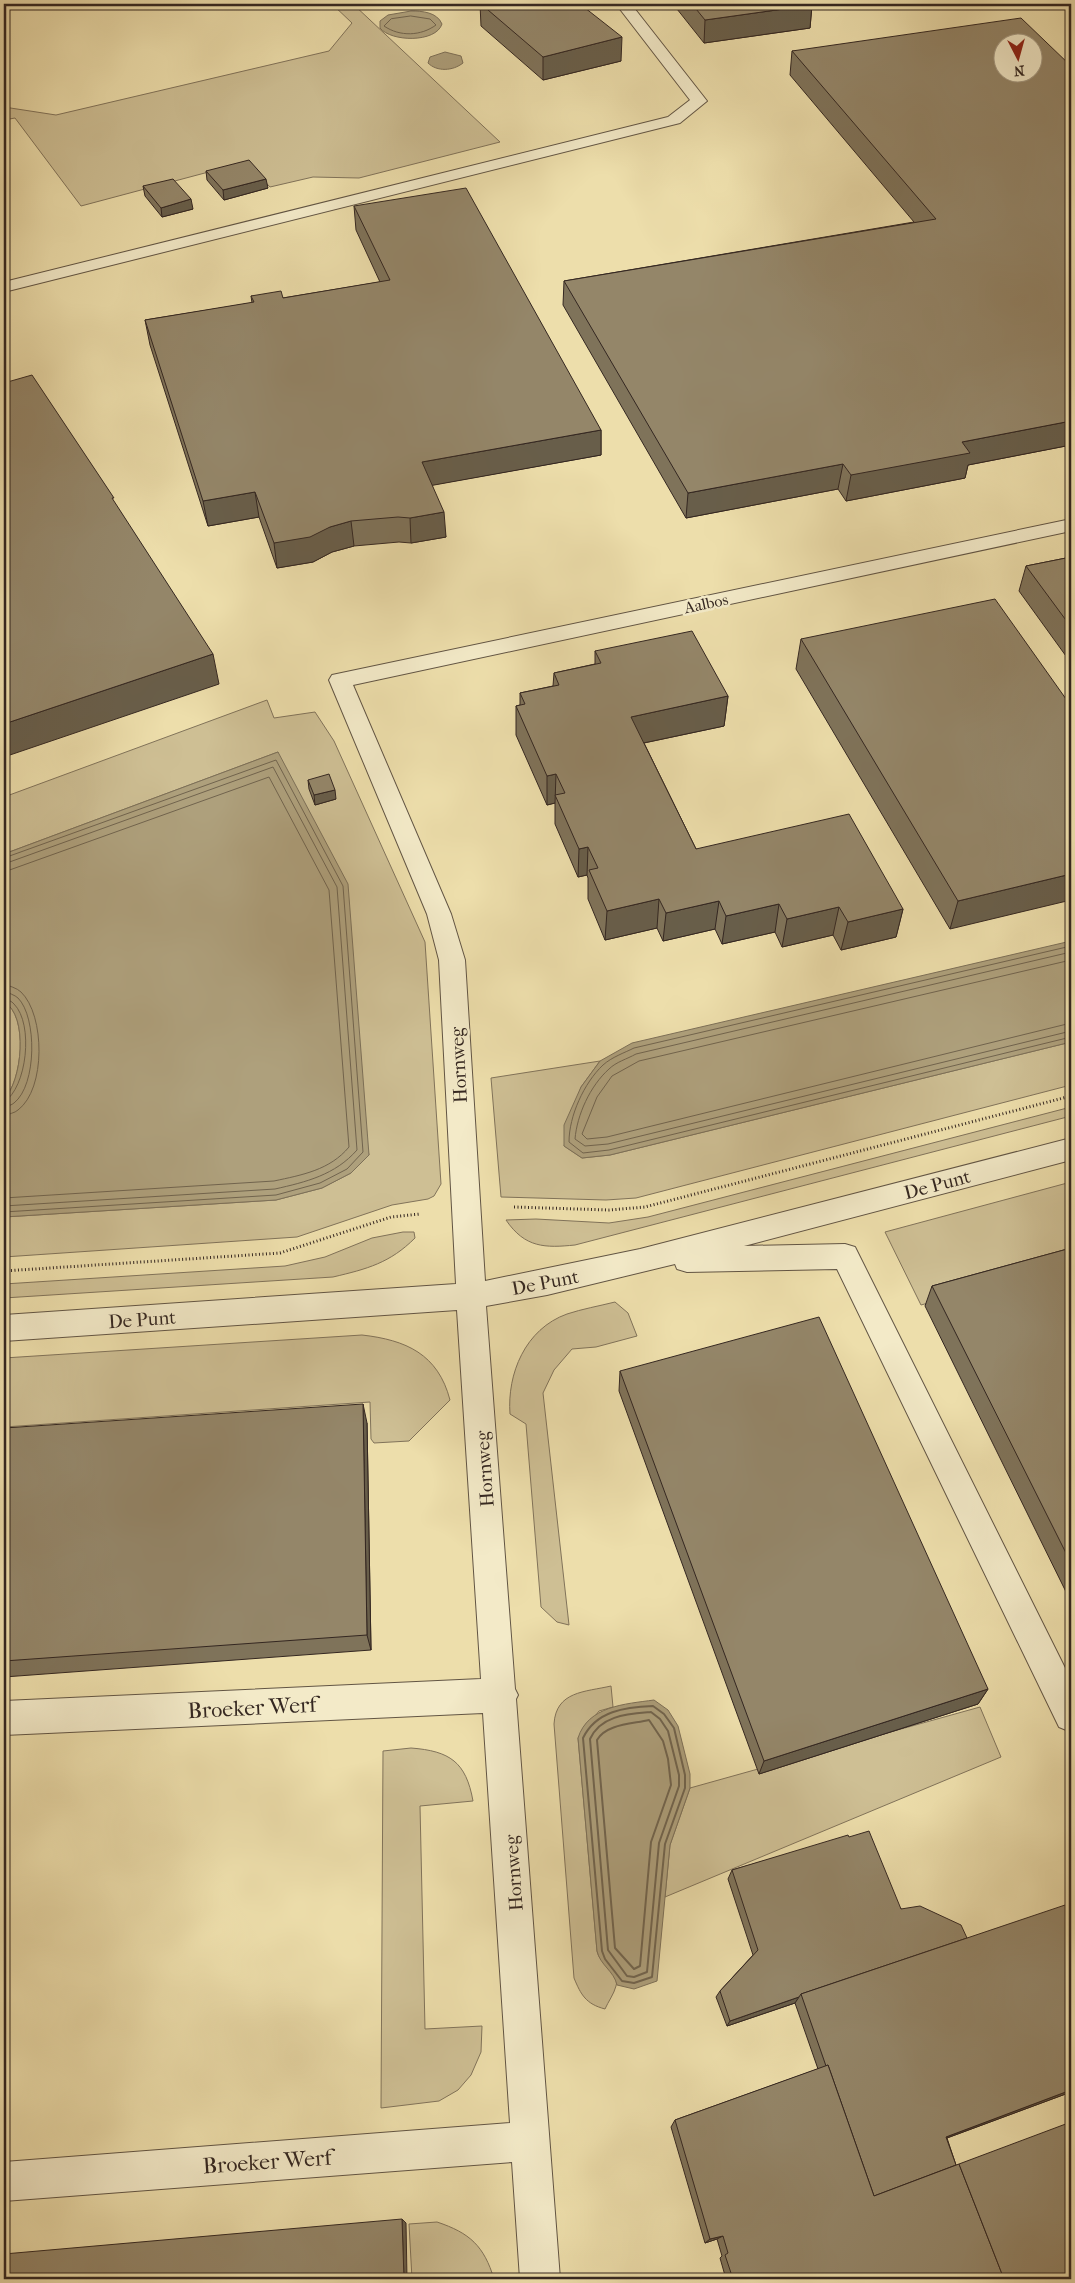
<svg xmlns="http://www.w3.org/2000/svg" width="1075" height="2283" font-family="'IM FELL French Canon',serif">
	<rect width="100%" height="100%" fill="#eddeab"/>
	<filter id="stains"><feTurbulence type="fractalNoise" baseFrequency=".004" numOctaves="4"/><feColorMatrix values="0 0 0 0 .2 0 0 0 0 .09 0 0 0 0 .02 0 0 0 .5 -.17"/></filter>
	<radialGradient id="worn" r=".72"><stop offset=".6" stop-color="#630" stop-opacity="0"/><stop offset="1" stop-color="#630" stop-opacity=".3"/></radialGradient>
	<!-- green -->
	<g fill="#cebf94" stroke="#81735a">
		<polygon points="332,4 353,4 500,142 359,178 313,177 270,187 246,162 81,206 15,118 4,120 4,107 56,115 329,51 352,23"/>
		<polygon points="267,700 274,718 315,712 334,741 425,942 441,1184 434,1196 428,1199 392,1205 297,1237 4,1257 4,1217 276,1200 322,1188 351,1173 369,1155 278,752 4,854 4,797"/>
		<path d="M4 1002C29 1015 22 1082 4 1099Z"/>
		<polygon points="1071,1042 1071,1085 636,1198 606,1200 501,1197 491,1078 600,1061 581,1087 564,1146 582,1158 610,1155"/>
		<path d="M1071 1107V1116L575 1245C545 1248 525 1248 506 1220L536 1219 609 1223 648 1217Z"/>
		<polygon points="1071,1182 1071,1264 921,1305 885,1232"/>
		<path d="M403 1232H414L415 1238C390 1263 367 1269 333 1277L4 1298V1284L285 1266 325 1257 372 1238Z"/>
		<path d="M615 1302 628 1313 637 1336 596 1347 572 1349 554 1370 543 1393 569 1625 557 1622 541 1607 526 1424 510 1414C507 1374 525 1329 567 1314 582 1309 599 1306 615 1302Z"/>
		<path d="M362 1335C406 1340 438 1354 450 1400L409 1441 374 1443 371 1439 370 1402 4 1427V1358Z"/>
		<path d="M611 1686 613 1707 599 1711 578 1738 597 1951C599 1963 620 1974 616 1986 614 1994 608 2002 605 2009 586 2004 581 1995 574 1978L554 1724C556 1691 585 1692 611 1686Z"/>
		<polygon points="980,1707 1001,1757 665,1897 670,1845 690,1788"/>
		<path d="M411 1748C450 1751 466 1762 473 1801L420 1806 425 2029 482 2026 481 2052 471 2075 458 2090 439 2101 381 2108 383 1751Z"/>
		<path d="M437 2222C470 2233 484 2246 494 2279H412L409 2224Z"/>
	</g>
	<!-- water -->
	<g fill="#aea07c" stroke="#7d7058">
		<path d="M411 11C422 11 437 12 442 24 436 43 391 42 380 28V21L388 15Z"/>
		<path d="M445 52 461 56 463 63C453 71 437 72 428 63L430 57Z"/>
		<path d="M278 752 348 884 369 1155 351 1173 322 1188 276 1200 4 1217V1099C22 1082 29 1015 4 1002V854Z"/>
		<polygon points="1071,941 1071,1042 610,1155 582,1158 564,1146 564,1125 581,1087 600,1061 632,1043"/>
		<path d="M654 1700 668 1710 678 1726 690 1774V1788L670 1845 657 1981 634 1989 617 1985C614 1971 600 1965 597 1951L578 1738C588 1706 625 1704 654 1700Z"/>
	</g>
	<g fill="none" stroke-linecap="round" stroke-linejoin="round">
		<!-- shore-far1 -->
		<g stroke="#71644e" stroke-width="1">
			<path d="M411 16 430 19 436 25C421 36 400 37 384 26L391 19Z"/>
			<polyline points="4,858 276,760 343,886 363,1152 347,1169 320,1183 276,1195 4,1212"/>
			<path d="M4 864 273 767 337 887 357 1150C335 1175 306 1182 275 1189L4 1206"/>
			<path d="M4 872 269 777 329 890 349 1147C330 1170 302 1175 274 1181L4 1198"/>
			<path d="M1071 946 634 1048C624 1053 612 1057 603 1065 584 1083 569 1116 569 1142L583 1153 609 1150 1071 1037"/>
			<path d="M1071 952 636 1054C627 1059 616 1062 609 1069 590 1086 577 1115 575 1139L585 1146 608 1144 1071 1031"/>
			<polyline points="1071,960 639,1061 612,1076 597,1097 582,1134 587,1139 607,1137 1071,1023"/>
			<path d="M4 984C9 986 17 988 21 992 45 1015 46 1089 18 1110 15 1113 8 1114 4 1116"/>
			<path d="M4 991C8 993 15 995 18 998 37 1017 37 1085 14 1103 12 1105 7 1106 4 1108"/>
			<path d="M4 998C7 1000 12 1001 14 1004 34 1024 27 1088 4 1102"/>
		</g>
		<!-- shore -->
		<g stroke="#71644e" stroke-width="2">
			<path d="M653 1706 664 1714 674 1728 685 1775V1788L665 1844 652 1977 634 1983 622 1981 605 1959 602 1951 583 1738C596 1711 625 1707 653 1706Z"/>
			<path d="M651 1712 660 1719 668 1731 679 1775V1786L659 1843 647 1972 634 1977 627 1976 608 1950 590 1739C601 1715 628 1714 651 1712Z"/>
			<path d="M649 1720 663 1741 668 1759 671 1785 651 1842 640 1966 634 1969 615 1948 597 1740C606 1724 632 1724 649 1720Z"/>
		</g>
		<!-- minor casing -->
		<g stroke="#625544" stroke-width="2">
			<g id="minor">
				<polygon points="616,4 631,4 707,101 680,123 4,292 4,282 668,117 690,100"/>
				<polygon points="1071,519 1071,531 353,685 451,914 465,960 485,1281 640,1249 1071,1138 1071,1160 744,1246 845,1244 855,1247 1071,1680 1071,1732 1059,1727 837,1269 687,1272 677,1269 675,1264 547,1295 486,1306 515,1689 518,1695 516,1699 560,2279 520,2279 512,2162 4,2201 4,2162 510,2123 483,1713 4,1735 4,1701 481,1679 457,1310 4,1341 4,1315 456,1284 439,960 427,914 329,680 332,675"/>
			</g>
		</g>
		<!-- path -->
		<g stroke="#342721" stroke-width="3" stroke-dasharray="1 2.5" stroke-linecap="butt">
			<polyline points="514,1207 609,1210 645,1207 1071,1096"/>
			<polyline points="4,1271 280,1253 391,1217 420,1214"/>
		</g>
		<!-- minor -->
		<use href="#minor" fill="#f3eac8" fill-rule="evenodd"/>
	</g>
	<!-- wall -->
	<g fill="#7f735a" stroke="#342721">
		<polygon points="480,4 580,4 621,61 543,80 481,26"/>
		<polygon points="673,4 811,4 812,5 810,28 704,43"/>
		<polygon points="792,51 1071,66 1071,445 968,465 965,478 846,501 838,489 686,518 563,305 564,281 914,222 790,75"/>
		<polygon points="206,171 268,188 224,200 207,180"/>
		<polygon points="143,186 193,209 162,217 145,196"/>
		<polygon points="354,206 601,430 601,455 432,485 446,537 411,543 399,542 354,546 332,552 313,562 277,568 259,517 208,526 150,345 145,320 252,303 251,296 283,298 380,282 356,230"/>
		<polygon points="1071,557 1071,663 1019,591 1026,566"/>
		<polygon points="801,639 1071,706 950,929 796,669"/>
		<polygon points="595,651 728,696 724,726 644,743 696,849 903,909 896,937 841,950 833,935 782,947 775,932 722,944 715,929 663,941 657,928 605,940 588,899 588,878 587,875 578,877 555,824 555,803 547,805 516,735 516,706 520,705 520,693 553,686 554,673 595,664"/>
		<polygon points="308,780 336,799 315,805 309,789"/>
		<polygon points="1071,1248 1071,1602 925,1306 932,1286"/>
		<polygon points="620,1371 988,1689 978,1704 759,1774 619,1391"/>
		<polygon points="367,1423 371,1650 4,1677 4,1428"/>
		<polygon points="849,1837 901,1909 967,1938 1071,2092 947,2138 956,2165 1071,2279 726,2279 720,2258 722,2256 717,2239 705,2243 671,2127 675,2120 818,2069 795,2003 727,2026 716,1997 720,1991 753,1955 728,1879 732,1870"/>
	</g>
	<!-- shaded-wall -->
	<g fill="#685e4a" stroke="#342721">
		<polygon points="812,5 810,28 704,43 705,20"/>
		<polygon points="622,37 621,61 543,80 543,57"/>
		<polygon points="266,179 268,188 224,200 223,190"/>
		<polygon points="191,199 193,209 162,217 161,208"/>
		<polygon points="6,233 9,243 4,244 4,234"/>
		<polygon points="1071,421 1071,445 968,465 965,478 846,501 851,475 962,442"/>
		<polygon points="601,430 601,455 423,487 422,462"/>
		<polygon points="843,464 838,489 686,518 688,493"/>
		<polygon points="255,492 259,517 208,526 203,501"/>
		<polygon points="444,512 446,537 411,543 410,518"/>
		<polygon points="351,521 354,546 332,552 313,562 277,568 274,543"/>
		<polygon points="213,654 219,684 4,757 4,724"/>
		<polygon points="728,696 724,726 629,746 631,717"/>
		<polygon points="556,774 555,803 547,805 547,776"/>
		<polygon points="335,790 336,799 315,805 314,795"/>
		<polygon points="588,847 587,875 578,877 579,849"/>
		<polygon points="1071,874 1071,900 950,929 958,901"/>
		<polygon points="659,899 657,928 605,940 607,911"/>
		<polygon points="719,901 715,929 663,941 666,913"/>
		<polygon points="779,904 775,932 722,944 726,916"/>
		<polygon points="839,907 833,935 782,947 787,919"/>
		<polygon points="903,909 896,937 841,950 848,922"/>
		<polygon points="363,1404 367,1423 371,1650 367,1635"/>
		<polygon points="988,1689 978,1704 759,1774 764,1761"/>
		<polygon points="799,1997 795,2003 727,2026 730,2021"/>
		<polygon points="1071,2090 1071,2092 936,2142 946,2137"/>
		<polygon points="402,2219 406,2223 407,2279 404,2279"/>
		<polygon points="723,2236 717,2239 705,2243 710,2239"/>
	</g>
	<!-- building -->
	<g fill="#948669" stroke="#342721" fill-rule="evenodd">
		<polygon points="481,4 580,4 622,37 543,57"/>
		<polygon points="692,4 811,4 812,5 705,20"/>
		<path d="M1021 18 1071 66V421L962 442 970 453 851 475 843 464 688 493 564 281 936 219 792 51ZM1002 42H1032V72H1002Z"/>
		<polygon points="249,160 266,179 223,190 206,171"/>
		<polygon points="173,179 191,199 161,208 143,186"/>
		<polygon points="466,188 601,430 422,462 444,512 410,518 398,517 351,521 330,527 310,537 274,543 255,492 203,501 145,320 254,302 251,296 281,291 283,298 390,280 354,206"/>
		<polygon points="32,375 114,498 112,498 213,654 4,724 4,383"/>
		<polygon points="1071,557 1071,627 1026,566"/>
		<polygon points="995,599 1071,706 1071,874 958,901 801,639"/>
		<polygon points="692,631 728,696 631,717 696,849 849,814 903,909 848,922 839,907 787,919 779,904 726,916 719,901 666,913 659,899 607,911 589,870 598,868 588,847 579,849 555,795 565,793 556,774 547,776 516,706 525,704 520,693 559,685 554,673 601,663 595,651"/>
		<polygon points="329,774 335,790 314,795 308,780"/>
		<polygon points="1071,1248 1071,1563 932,1286"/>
		<polygon points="819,1317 988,1689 764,1761 620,1371"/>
		<polygon points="363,1404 367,1635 4,1661 4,1428"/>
		<polygon points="869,1831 901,1909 920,1906 961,1925 967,1938 801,1994 799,1997 730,2021 720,1991 758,1950 732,1870 848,1835 849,1837"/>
		<polygon points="1071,1903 1071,2090 946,2137 956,2165 874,2196 828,2065 826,2066 801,1994"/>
		<polygon points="828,2065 874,2196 959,2164 1004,2279 733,2279 725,2255 728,2253 723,2236 710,2239 675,2120"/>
		<polygon points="1071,2122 1071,2279 1004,2279 959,2164"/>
		<polygon points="402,2219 404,2279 4,2279 4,2254"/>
	</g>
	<g text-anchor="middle" stroke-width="5" stroke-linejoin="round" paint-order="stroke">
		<!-- far-street labels -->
		<g font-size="16" fill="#342721" stroke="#f3eac8">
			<text transform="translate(706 603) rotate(-12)" y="6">Aalbos</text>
		</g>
		<!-- street labels -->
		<g font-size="19" fill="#342721" stroke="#f3eac8">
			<text transform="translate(458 1065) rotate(-93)" y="7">Hornweg</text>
			<text transform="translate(937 1184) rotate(-15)" y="7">De Punt</text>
			<text transform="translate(545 1282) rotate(-11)" y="7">De Punt</text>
			<text transform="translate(142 1319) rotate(-4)" y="7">De Punt</text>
			<text transform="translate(484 1469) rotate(-94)" y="7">Hornweg</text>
			<text transform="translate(513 1873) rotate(-94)" y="7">Hornweg</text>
		</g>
		<!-- near-street labels -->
		<g font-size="22" fill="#342721" stroke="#f3eac8">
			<text transform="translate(252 1707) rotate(-3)" y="8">Broeker Werf</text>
			<text transform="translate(267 2161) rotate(-4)" y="8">Broeker Werf</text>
		</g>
	</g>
	<!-- margin -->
	<rect width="1075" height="2283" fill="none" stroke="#eddeab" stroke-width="20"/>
	<rect x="5" y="5" width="1065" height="2273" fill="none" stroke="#342721" stroke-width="2.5"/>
	<rect x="10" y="10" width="1055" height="2263" fill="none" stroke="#342721"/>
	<!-- north arrow -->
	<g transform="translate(1018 58) rotate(174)"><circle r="24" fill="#f3eac8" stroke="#a79c85"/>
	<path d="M0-4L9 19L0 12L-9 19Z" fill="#8f2418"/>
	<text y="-8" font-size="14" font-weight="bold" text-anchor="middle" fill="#342721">N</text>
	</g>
	<rect width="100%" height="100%" filter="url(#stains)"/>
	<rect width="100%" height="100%" fill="url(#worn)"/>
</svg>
